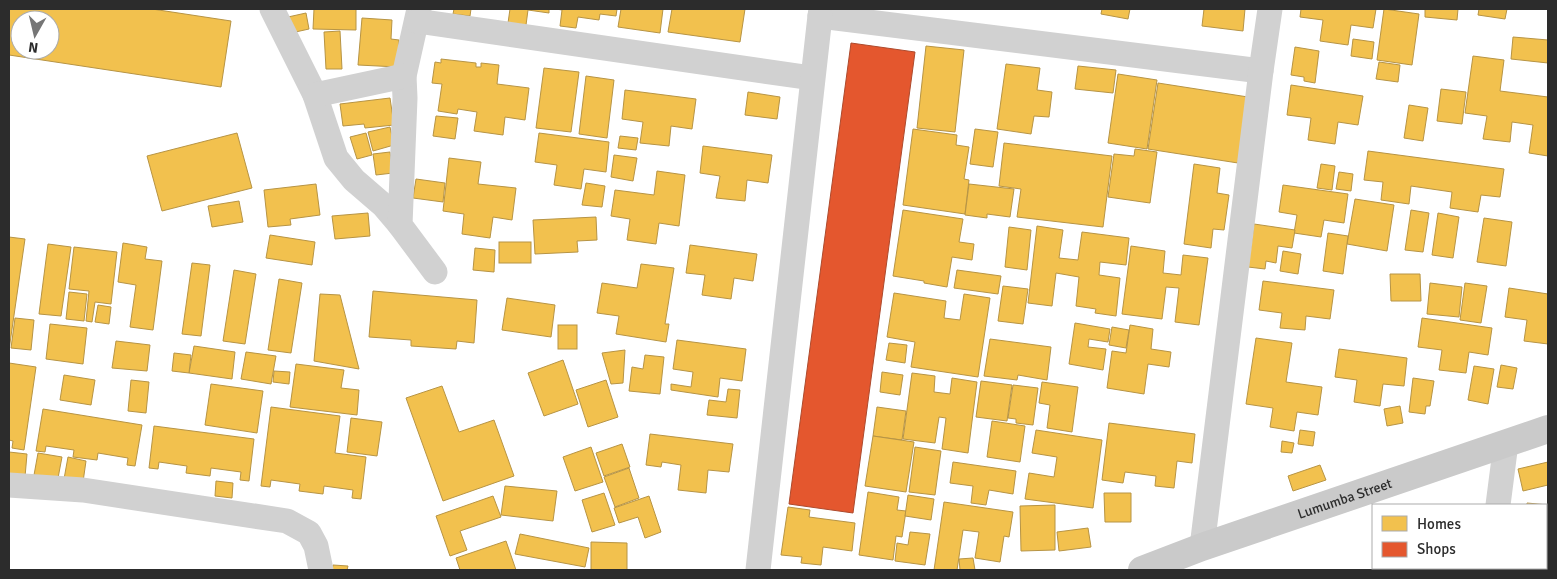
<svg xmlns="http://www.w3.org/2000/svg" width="1557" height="579" font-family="Signika,sans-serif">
	<rect width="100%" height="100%" fill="#fff"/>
	<!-- homes -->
	<g fill="#f2c14e" stroke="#b79444" fill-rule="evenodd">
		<path d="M9 9H152L231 21 221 87 9 55ZM20 20H50V50H20Z"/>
		<polygon points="314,9 356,9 356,30 313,29"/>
		<polygon points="454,9 471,9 470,16 453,14"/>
		<polygon points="510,9 549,9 549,13 528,10 526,25 508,23"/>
		<polygon points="556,9 617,9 616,16 600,14 599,20 578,17 576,28 560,26 562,10"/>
		<polygon points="621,9 663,9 660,33 618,27"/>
		<polygon points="672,9 745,9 740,42 668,32"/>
		<polygon points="1102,9 1130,9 1128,19 1101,14"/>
		<polygon points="1204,9 1245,9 1243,31 1202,26"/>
		<polygon points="1301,9 1376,9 1373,28 1351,25 1348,45 1320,41 1323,20 1300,17"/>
		<polygon points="1384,9 1419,14 1412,65 1377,60"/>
		<polygon points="1425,9 1458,9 1457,20 1425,17"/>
		<polygon points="1479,9 1507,9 1505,19 1478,15"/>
		<polygon points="306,13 309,29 291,33 288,17"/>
		<polygon points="362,18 392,20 391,39 399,40 398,67 358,65"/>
		<polygon points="340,31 342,69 326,69 324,32"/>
		<polygon points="1513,37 1548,40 1548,63 1511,59"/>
		<polygon points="1353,39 1374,42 1372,59 1351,56"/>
		<polygon points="926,46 964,50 955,132 917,128"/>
		<polygon points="1295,47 1319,51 1315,83 1304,81 1304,77 1291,75"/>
		<polygon points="1473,56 1504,60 1500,91 1548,97 1548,156 1529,153 1533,125 1512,122 1510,142 1483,139 1487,116 1465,113"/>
		<polygon points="441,59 476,63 476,67 481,67 481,63 499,65 497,84 529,88 525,120 505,117 503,135 474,131 477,112 458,109 457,114 438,111 442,84 432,83 435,62 441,63"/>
		<polygon points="1379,62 1400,65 1398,82 1376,79"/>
		<polygon points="1006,64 1040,68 1037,90 1052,92 1049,117 1034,116 1031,134 997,129"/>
		<polygon points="1078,66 1116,70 1113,93 1075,89"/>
		<polygon points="544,68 579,72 571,132 536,128"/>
		<polygon points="1118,74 1157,80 1147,149 1108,143"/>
		<polygon points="586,76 614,80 607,138 579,134"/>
		<polygon points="1158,83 1248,97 1238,163 1148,149"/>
		<polygon points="1291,85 1363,96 1358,125 1338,122 1335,144 1308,140 1311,118 1287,115"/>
		<polygon points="1441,89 1466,92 1462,124 1437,121"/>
		<polygon points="625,90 696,99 692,129 671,126 669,146 640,143 643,122 622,119"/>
		<polygon points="748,92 780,97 777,119 745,115"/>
		<polygon points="390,98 394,125 365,128 364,124 343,126 340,104"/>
		<polygon points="1409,105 1428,108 1423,141 1404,138"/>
		<polygon points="436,116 458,118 455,139 433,136"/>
		<polygon points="390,127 394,145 373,151 368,132"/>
		<polygon points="913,129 957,135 956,145 969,147 964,179 969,180 965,214 903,205"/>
		<polygon points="975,129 998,132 993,167 970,164"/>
		<polygon points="237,133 252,188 162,211 147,156"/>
		<polygon points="366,133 372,155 357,159 350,137"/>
		<polygon points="539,133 609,142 606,172 584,169 581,189 554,185 557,165 535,162"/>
		<polygon points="620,136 638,138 636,150 618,148"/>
		<polygon points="1004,143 1112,156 1103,227 1017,217 1021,189 999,186"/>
		<polygon points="703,146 772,155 768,183 747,180 745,201 716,198 720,176 700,173"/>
		<polygon points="1135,149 1157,152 1150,203 1108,197 1114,154 1134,156"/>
		<polygon points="1368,151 1504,169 1500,197 1481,195 1478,212 1450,208 1452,192 1411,186 1409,204 1381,200 1383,182 1364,180"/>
		<polygon points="390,152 393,173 376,175 373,154"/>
		<polygon points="614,155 637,158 633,181 611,177"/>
		<polygon points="449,158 481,162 478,184 516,188 512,220 493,217 490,238 462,234 464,214 443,211"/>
		<polygon points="1194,164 1220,168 1217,193 1229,195 1224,230 1213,229 1211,248 1184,244"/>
		<polygon points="1321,164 1335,166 1332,190 1317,188"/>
		<polygon points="657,171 685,175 679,226 659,223 656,244 627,240 630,219 611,216 615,190 654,195"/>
		<polygon points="1339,172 1353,174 1351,191 1336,189"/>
		<polygon points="416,179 445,183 443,202 413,198"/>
		<polygon points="586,183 605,186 602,207 582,205"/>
		<polygon points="316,184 320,215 290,219 291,225 268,227 264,190"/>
		<polygon points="969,184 1014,189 1010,217 987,214 987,218 965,215"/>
		<polygon points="1283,185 1348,194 1344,223 1324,220 1321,237 1294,233 1297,215 1279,212"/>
		<polygon points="1355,199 1394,205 1387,251 1347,244"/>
		<polygon points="239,201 243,222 212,227 208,206"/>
		<polygon points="903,210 963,219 959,242 974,244 972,260 952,257 947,287 924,283 924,281 893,276"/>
		<polygon points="1411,210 1429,213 1423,252 1405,250"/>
		<polygon points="368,213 370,236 335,239 332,216"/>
		<polygon points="1438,213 1459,217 1453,258 1432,255"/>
		<polygon points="596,217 597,240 577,241 578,252 535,254 533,220"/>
		<polygon points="1484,218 1512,222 1506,266 1477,262"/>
		<polygon points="1254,224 1295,230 1292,248 1278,246 1276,263 1266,261 1265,269 1248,267"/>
		<polygon points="1037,226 1063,230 1059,258 1078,260 1082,232 1129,238 1126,265 1100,262 1099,275 1120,278 1116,316 1095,313 1096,309 1076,306 1079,277 1056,273 1052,306 1028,303"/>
		<polygon points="1009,227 1031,230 1027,270 1005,267"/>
		<polygon points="1328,233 1348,236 1343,274 1323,271"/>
		<polygon points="270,235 315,242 312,265 266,258"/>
		<polygon points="9,237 25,239 9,350"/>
		<rect x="499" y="242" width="32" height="21"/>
		<polygon points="123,243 147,247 145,259 162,261 153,330 130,327 136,285 118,282"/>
		<polygon points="48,244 71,247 61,316 39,314"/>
		<polygon points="690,245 757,254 753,281 734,278 731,299 702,295 705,275 686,273"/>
		<polygon points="1131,246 1165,251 1163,273 1181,275 1183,255 1208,258 1199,325 1175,322 1179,288 1166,287 1162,319 1122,314"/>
		<polygon points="74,247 117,252 111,304 95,302 92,322 86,321 89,291 69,289"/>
		<polygon points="475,248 495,250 494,272 473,270"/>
		<polygon points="1283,251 1301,254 1298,274 1280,271"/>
		<polygon points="192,263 210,265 201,336 182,334"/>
		<polygon points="641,264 674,268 665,324 669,324 666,342 616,334 619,316 597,313 602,283 637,288"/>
		<polygon points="234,270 256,274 245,344 223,341"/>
		<polygon points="957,270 1001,276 998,294 954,288"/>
		<polygon points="1390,274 1420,274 1421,301 1391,301"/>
		<polygon points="279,279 302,283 291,353 268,350"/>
		<polygon points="1263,281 1334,290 1330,319 1306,316 1305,330 1280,328 1282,313 1259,310"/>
		<polygon points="1430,283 1462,287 1459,317 1427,314"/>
		<polygon points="1465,283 1487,286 1481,323 1460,320"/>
		<polygon points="1003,286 1028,289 1023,324 998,321"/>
		<polygon points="1509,288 1548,294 1548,344 1524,341 1527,320 1505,317"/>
		<polygon points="373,291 477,300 474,343 457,341 456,349 411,346 411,340 369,337"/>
		<polygon points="69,292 87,294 84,321 66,319"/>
		<polygon points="894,293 946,301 944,318 960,320 964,294 990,298 978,377 911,367 915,342 887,337"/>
		<polygon points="320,294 340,295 359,369 314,361"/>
		<polygon points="507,298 555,305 551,337 502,330"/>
		<polygon points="98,305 111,307 109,324 95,322"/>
		<polygon points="15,318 34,320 31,350 11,348"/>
		<polygon points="1422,318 1492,328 1488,355 1469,352 1466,373 1439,370 1442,350 1418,347"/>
		<polygon points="1075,323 1110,329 1108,342 1089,339 1088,347 1106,349 1103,370 1069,364"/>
		<polygon points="50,324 87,328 83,364 46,359"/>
		<rect x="558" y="325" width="19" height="24"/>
		<polygon points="1130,325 1153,329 1151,349 1171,352 1169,367 1148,364 1144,394 1107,388 1112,351 1126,353"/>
		<polygon points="1112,327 1129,330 1126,348 1109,345"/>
		<polygon points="1256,338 1292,343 1286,382 1322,387 1318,415 1297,412 1294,431 1270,427 1273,408 1246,404"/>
		<polygon points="990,339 1051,347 1047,380 1018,375 1017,380 984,376"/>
		<polygon points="677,340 746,349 742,381 720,378 718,397 671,390 671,384 691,387 693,372 673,369"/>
		<polygon points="116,341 150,345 147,371 112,368"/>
		<polygon points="889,343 907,345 905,363 886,360"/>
		<polygon points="194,346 235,352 232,379 189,373"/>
		<polygon points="1339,349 1407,358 1404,386 1383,384 1380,406 1354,402 1357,380 1335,377"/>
		<polygon points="625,350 623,383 611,384 602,353"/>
		<polygon points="246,352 276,356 271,384 241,379"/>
		<polygon points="174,353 191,355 189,373 172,371"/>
		<polygon points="645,355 664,357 660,394 629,391 632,367 643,369"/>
		<polygon points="563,360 578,404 544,416 528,373"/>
		<polygon points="9,363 36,367 24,450 12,448 13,441 9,440"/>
		<polygon points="296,364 344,370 341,388 359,390 357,415 290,407"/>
		<polygon points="1501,365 1517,368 1513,389 1497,387"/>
		<polygon points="1474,366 1494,369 1488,404 1468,400"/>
		<polygon points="274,371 290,372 289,384 273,382"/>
		<polygon points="882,372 903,375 900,395 880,392"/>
		<polygon points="912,373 935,376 934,392 950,394 952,378 977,382 968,453 942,449 946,418 939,417 935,443 903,439"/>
		<polygon points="64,375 95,380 91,405 60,400"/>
		<polygon points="1413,378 1434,381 1430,406 1426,406 1425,414 1409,412"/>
		<polygon points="131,380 149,382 146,413 128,411"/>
		<polygon points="606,380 618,417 588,427 576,390"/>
		<polygon points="981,381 1012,385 1007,421 976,417"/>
		<polygon points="1042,382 1078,387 1072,432 1047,428 1050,405 1039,403"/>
		<polygon points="211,384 263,391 257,433 205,425"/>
		<polygon points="1013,385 1038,388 1033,425 1016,423 1016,419 1008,418"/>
		<polygon points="442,386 459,432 494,420 514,476 443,501 406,398"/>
		<polygon points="728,389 740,390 737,418 707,415 709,400 726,402"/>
		<polygon points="1400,406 1403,423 1387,426 1384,409"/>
		<polygon points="271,407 340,416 335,453 366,457 361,499 352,498 353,490 324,486 323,494 299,491 300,484 271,480 270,487 261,486"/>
		<polygon points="877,407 906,411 902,440 873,436"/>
		<polygon points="43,409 142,425 135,466 127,465 128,458 98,453 97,460 73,457 74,450 46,446 45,452 36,451"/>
		<polygon points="351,418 382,422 377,456 347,452"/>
		<polygon points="992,421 1025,426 1020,462 987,457"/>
		<polygon points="1109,423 1195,434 1192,463 1177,461 1174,488 1155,486 1156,476 1125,472 1123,483 1102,480"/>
		<polygon points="154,426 254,439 249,481 240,480 241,472 211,468 210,476 186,473 187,466 159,462 158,469 149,468"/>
		<polygon points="1036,430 1102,440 1093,508 1025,499 1029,473 1054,477 1057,457 1032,453"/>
		<polygon points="1300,430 1315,432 1313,446 1298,444"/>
		<polygon points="650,434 733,444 729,472 708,470 706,493 678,490 681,465 662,462 661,467 646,465"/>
		<polygon points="873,436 914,442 906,492 865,486"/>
		<polygon points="1282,441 1294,443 1292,453 1281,452"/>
		<polygon points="622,444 630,467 604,476 596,453"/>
		<polygon points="591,447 603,482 575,491 563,457"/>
		<polygon points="915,447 941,451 935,495 909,492"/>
		<polygon points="9,452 27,454 25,477 9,476"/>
		<polygon points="38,453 62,457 58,478 34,475"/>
		<polygon points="68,457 86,461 83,482 64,479"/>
		<polygon points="953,462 1016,471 1013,494 989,490 986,505 971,503 973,486 950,483"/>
		<polygon points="1548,462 1548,485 1523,491 1518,469"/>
		<polygon points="1320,465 1326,480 1293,491 1288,476"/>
		<polygon points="629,468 639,498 615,507 604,477"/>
		<polygon points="216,481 233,483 232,498 215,496"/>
		<polygon points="505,486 557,491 553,521 501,515"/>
		<polygon points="868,492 899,497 897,510 906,511 902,537 896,536 893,560 859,555"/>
		<polygon points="604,493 615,525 592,532 582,500"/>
		<polygon points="1104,493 1131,493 1131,522 1105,522"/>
		<polygon points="908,495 934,499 931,520 905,516"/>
		<polygon points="493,496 501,517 460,531 467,550 450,556 436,516"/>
		<polygon points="649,496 661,532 645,538 638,517 619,523 614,508"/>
		<polygon points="944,502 1013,512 1009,537 1004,536 1000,562 975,558 979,532 963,530 957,570 934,570"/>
		<polygon points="1527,503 1548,505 1548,560 1546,560 1546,505 1527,505"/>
		<polygon points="1055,505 1055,550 1021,551 1020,506"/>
		<polygon points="788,507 810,510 809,517 855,523 852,551 823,547 821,565 801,563 802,557 781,555"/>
		<polygon points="1088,528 1091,547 1059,551 1057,532"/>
		<polygon points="910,532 930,534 925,565 895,561 897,543 908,545"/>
		<polygon points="520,534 589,548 585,567 515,554"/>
		<polygon points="506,541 516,570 460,570 456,558"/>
		<polygon points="591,542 627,543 627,570 591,570"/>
		<polygon points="973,558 975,570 960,570 959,559"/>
		<polygon points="1546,563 1548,563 1548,570 1523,570 1523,568 1546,568"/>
		<polygon points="333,565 348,566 347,570 332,570"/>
		<polygon points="1386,568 1462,568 1461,570 1385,570"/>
	</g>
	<!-- shops -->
	<polygon fill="#e4572e" stroke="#ad4a2d" points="851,43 915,52 853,513 789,504"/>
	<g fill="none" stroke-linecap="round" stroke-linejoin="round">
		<!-- street -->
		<g stroke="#d1d1d1" stroke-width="25">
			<polyline points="272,9 315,95 336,158 354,180 383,205 400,225"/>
			<polyline points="419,9 404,76 405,98 400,225 435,272"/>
			<polyline points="821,9 820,16 1261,71"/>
			<polyline points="417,21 812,78"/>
			<polyline points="315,95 404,76"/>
			<polyline points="9,485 83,490 287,521 309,533 316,546 321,570"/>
			<polyline points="1498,505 1506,443"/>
			<polyline points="1202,547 1261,71 1270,9"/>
			<polyline points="758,570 820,16"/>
			<polyline points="1489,570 1490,568"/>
		</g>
		<!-- secondary -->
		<path stroke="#cacaca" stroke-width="28" id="s1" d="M1142 570 1202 547 1548 429"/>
	</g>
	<g text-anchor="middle" stroke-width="5" stroke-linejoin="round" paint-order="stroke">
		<!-- street labels -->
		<g font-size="14" fill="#2c2c2c" stroke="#fff">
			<text dy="5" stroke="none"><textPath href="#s1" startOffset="215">Lumumba Street</textPath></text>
		</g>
	</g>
	<!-- border -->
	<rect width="1557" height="579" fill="none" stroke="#2c2c2c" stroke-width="20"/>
	<!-- legend -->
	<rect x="1372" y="504" width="175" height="65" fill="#ffffff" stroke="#ababab"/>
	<rect x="1382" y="516" width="25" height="15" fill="#f2c14e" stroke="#ababab"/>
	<text x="1417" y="529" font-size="15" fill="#2c2c2c">Homes</text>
	<rect x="1382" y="542" width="25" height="15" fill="#e4572e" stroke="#ababab"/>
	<text x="1417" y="554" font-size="15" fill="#2c2c2c">Shops</text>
	<!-- north arrow -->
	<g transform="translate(35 35) rotate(188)"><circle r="24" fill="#ffffff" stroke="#ababab"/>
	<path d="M0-4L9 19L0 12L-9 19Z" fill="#767676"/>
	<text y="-8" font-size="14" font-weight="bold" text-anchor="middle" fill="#2c2c2c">N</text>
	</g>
</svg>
